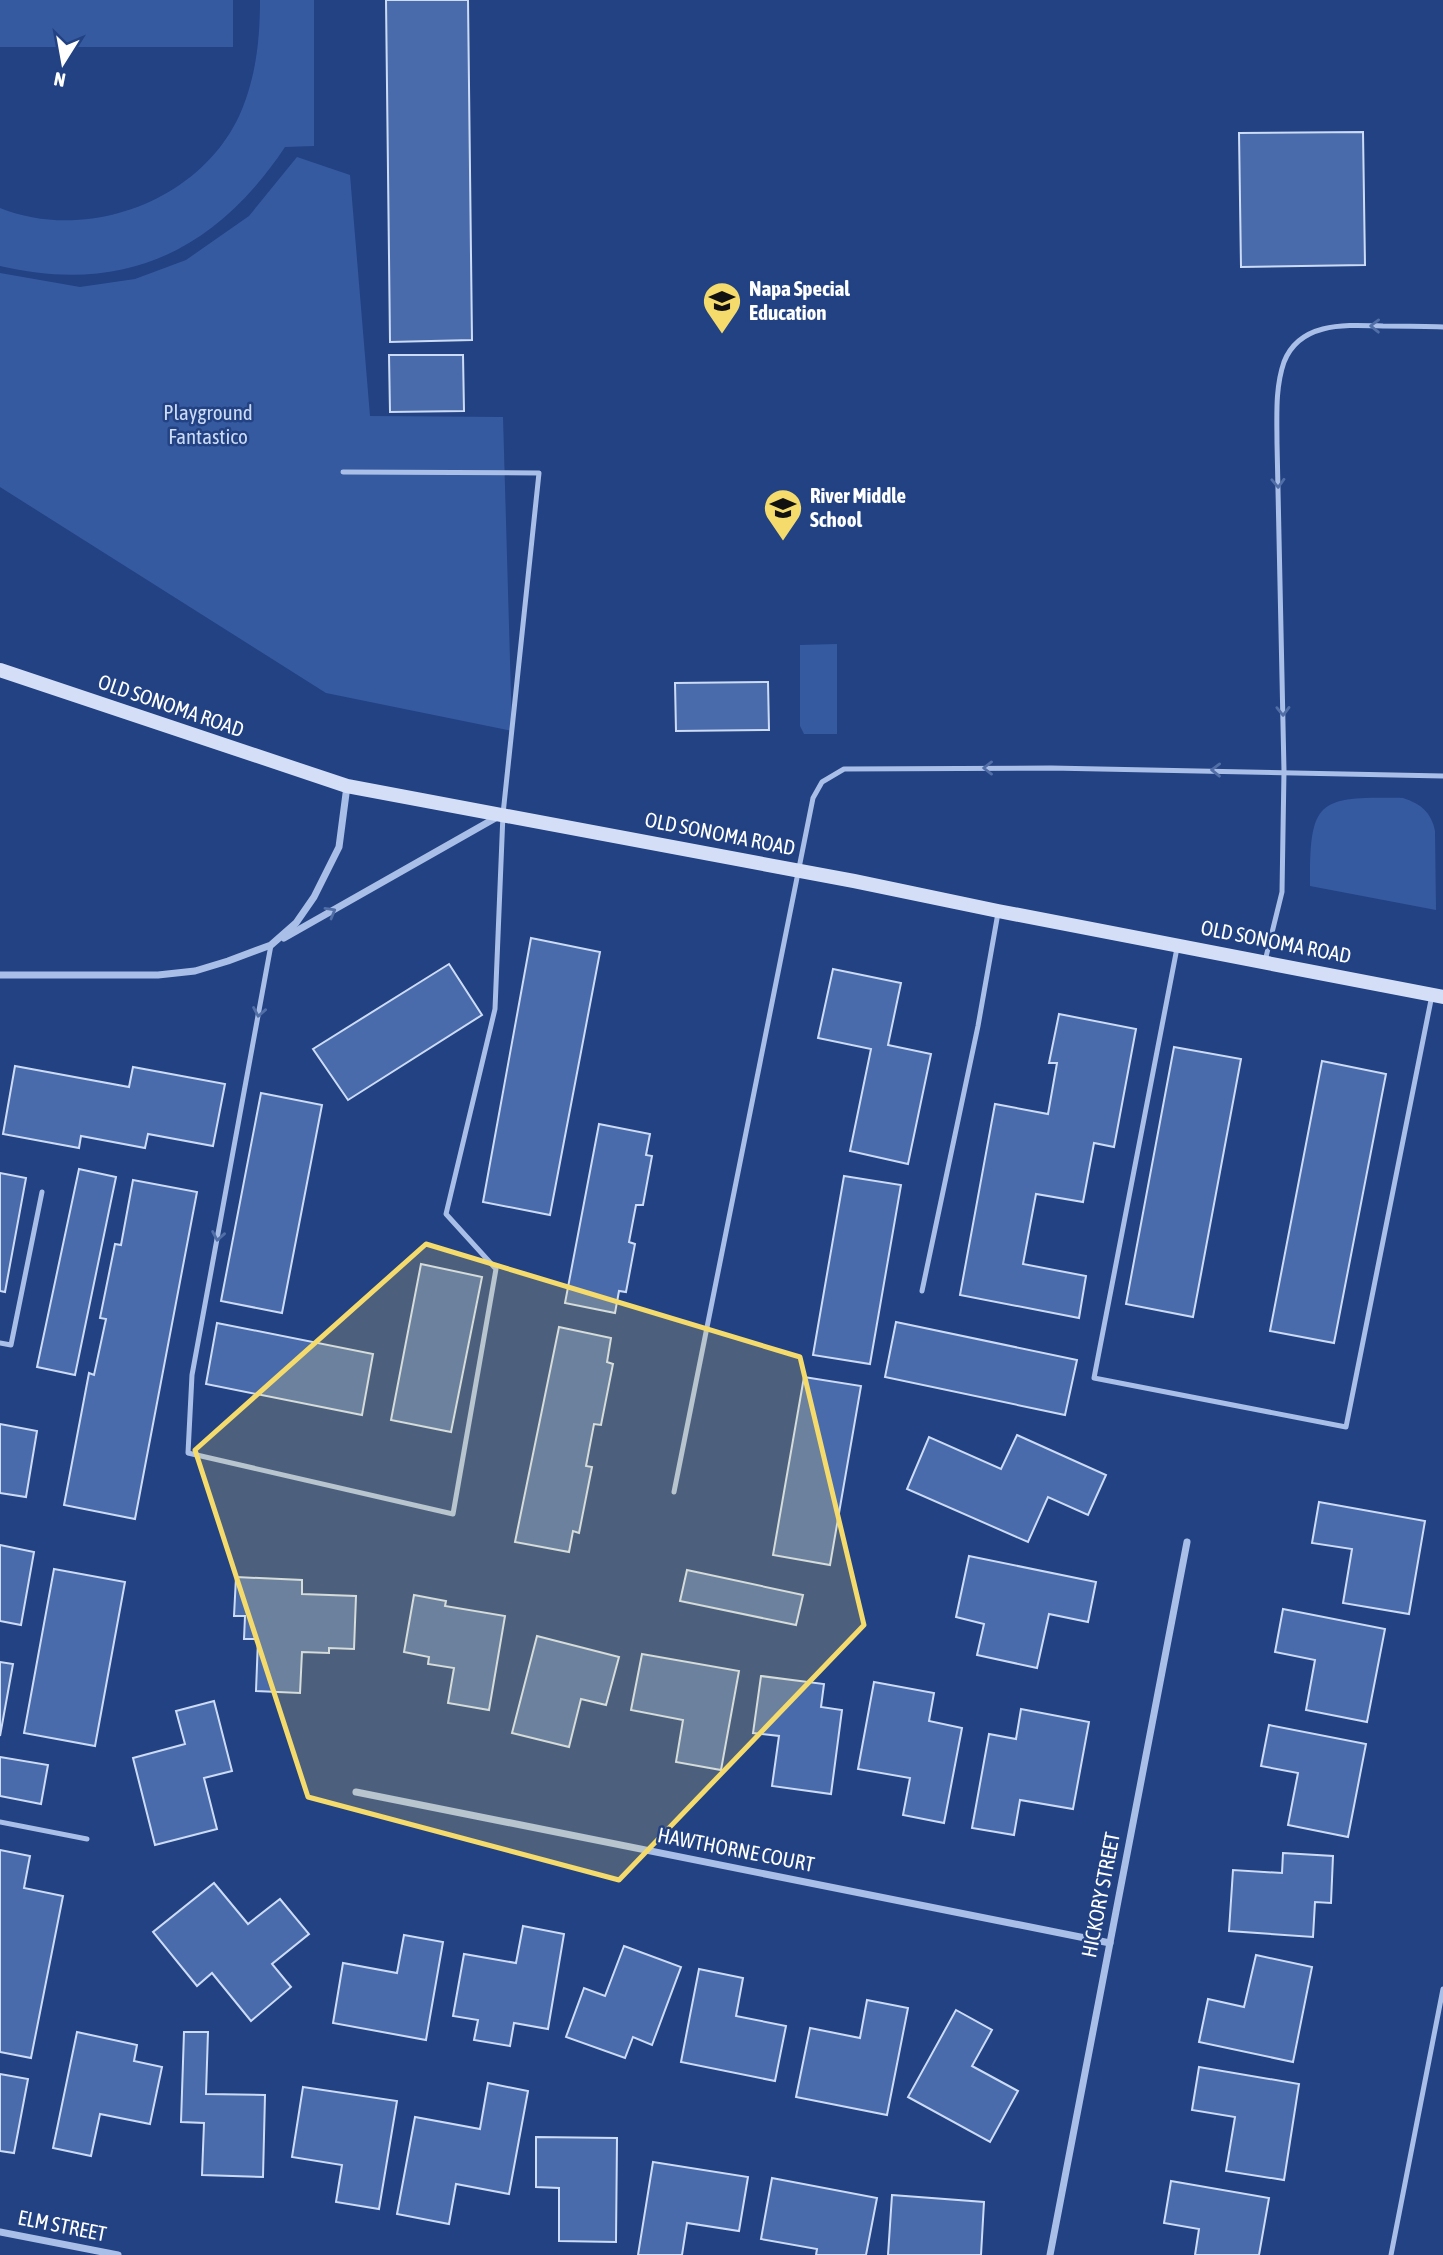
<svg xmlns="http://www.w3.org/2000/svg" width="1443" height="2255" font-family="'Asap Condensed',sans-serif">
	<rect width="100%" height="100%" fill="#224283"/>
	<!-- green -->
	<g fill="#365aa0">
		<rect x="0" y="0" width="233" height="47"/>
		<path d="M260 0H314V146L285 147C216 251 124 295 0 266V208C87 243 201 201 240 114 256 77 260 40 260 0Z"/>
		<polygon points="297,157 350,175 370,416 503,417 512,731 326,693 0,487 0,273 80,287 135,279 186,260 249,216"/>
		<polygon points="837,644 837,734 804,734 800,726 800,645"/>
		<path d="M1403 798C1421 804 1431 812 1435 831L1436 910 1310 886C1309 798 1319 797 1403 798Z"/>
	</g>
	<!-- building -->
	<g fill="#4a6bab" stroke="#cddcf6" stroke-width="2">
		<polygon points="386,0 468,0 472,340 390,342"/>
		<polygon points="1363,132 1365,265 1241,267 1239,133"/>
		<polygon points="389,355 463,355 464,411 390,412"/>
		<polygon points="768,682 769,730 676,731 675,683"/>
		<polygon points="531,938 600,952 550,1215 483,1202"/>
		<polygon points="449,964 482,1015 348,1100 313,1049"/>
		<polygon points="833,969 901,983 888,1045 931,1054 908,1164 850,1151 871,1049 818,1038"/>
		<polygon points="1059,1014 1136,1029 1114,1147 1094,1143 1083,1202 1036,1194 1023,1264 1086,1276 1079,1318 960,1295 995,1104 1048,1114 1057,1063 1049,1063"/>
		<polygon points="1174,1047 1241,1059 1193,1317 1126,1304"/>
		<polygon points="1322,1061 1386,1074 1334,1343 1270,1331"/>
		<polygon points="15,1066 129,1087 133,1067 225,1084 213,1146 148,1134 145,1148 81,1136 79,1148 3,1134"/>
		<polygon points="261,1093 322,1105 282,1313 221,1301"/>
		<polygon points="599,1124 650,1134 646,1155 652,1156 643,1205 636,1205 629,1242 635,1244 626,1292 619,1291 615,1313 565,1303"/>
		<polygon points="79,1169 116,1177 75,1375 37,1367"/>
		<polygon points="0,1173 26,1178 5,1292 0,1291"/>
		<polygon points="844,1176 901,1185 870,1364 813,1355"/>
		<polygon points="133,1180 197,1192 135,1519 64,1505 89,1373 94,1375 106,1319 100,1318 115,1244 121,1245"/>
		<polygon points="421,1264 482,1277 451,1432 391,1420"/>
		<polygon points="896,1322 1077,1360 1065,1415 885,1377"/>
		<polygon points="217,1323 373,1354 362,1415 206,1384"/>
		<polygon points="559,1327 611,1338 607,1362 613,1364 601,1425 594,1424 586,1466 592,1467 579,1533 573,1531 569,1552 515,1542"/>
		<polygon points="804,1377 861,1386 830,1565 773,1555"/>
		<polygon points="0,1424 37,1431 26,1497 0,1493"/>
		<polygon points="1017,1435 1106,1475 1088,1515 1048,1497 1028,1542 907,1489 929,1437 1001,1469"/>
		<polygon points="1319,1502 1425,1521 1409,1614 1343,1603 1352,1549 1312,1543"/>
		<polygon points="0,1545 34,1552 21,1625 0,1621"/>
		<polygon points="969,1556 1096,1582 1088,1622 1049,1614 1037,1668 977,1655 984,1624 956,1617"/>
		<polygon points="54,1569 125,1582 95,1746 24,1733"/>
		<polygon points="687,1570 803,1595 796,1625 680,1601"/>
		<polygon points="236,1577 302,1580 302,1594 356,1596 354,1649 329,1648 329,1653 302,1652 300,1693 256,1691 258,1639 244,1639 245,1616 234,1616"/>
		<polygon points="414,1595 446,1601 445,1606 505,1616 489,1710 448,1703 454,1668 428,1664 429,1657 404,1652"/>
		<polygon points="1283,1609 1385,1629 1367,1722 1306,1710 1315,1660 1275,1652"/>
		<polygon points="537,1636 619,1657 606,1705 581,1699 569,1747 512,1733"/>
		<polygon points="642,1654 739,1671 721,1770 676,1762 683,1720 631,1710"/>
		<polygon points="0,1662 13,1664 0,1736"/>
		<polygon points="761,1676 824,1684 821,1707 842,1710 831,1794 772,1786 779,1736 753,1733"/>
		<polygon points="874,1682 934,1693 929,1721 962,1728 944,1823 903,1815 910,1778 858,1769"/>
		<polygon points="214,1701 232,1771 204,1778 217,1829 155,1845 133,1758 185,1744 176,1711"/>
		<polygon points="1021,1709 1089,1722 1073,1809 1020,1800 1014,1835 972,1828 989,1734 1016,1739"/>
		<polygon points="1269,1725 1366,1744 1348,1837 1288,1825 1298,1773 1261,1766"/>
		<polygon points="0,1757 48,1765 41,1804 0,1796"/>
		<polygon points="0,1850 30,1856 24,1888 63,1896 31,2058 0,2052"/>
		<polygon points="1283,1853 1333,1856 1331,1903 1315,1902 1313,1937 1229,1931 1233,1870 1282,1873"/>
		<polygon points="214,1883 248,1924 280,1899 309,1934 272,1964 291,1987 251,2021 212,1973 197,1986 153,1932"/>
		<polygon points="523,1926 564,1934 548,2029 514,2023 510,2046 474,2040 478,2020 453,2016 464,1954 516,1963"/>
		<polygon points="404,1935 443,1942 426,2040 333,2023 343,1963 397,1973"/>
		<polygon points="624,1946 681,1967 652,2045 633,2037 625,2058 566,2037 584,1988 605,1996"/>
		<polygon points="1256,1955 1312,1967 1293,2062 1199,2042 1208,1999 1244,2007"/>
		<polygon points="699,1969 743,1978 736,2016 786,2026 775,2081 681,2062"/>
		<polygon points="867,2000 908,2008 887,2115 796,2097 810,2028 860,2038"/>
		<polygon points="956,2010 992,2030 972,2066 1018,2091 990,2142 908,2097"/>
		<polygon points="77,2032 137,2045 134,2061 162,2067 150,2124 100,2114 91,2156 53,2148"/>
		<polygon points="184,2032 208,2032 206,2094 265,2095 263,2177 202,2175 204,2123 181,2122"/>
		<polygon points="1199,2067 1299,2084 1284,2180 1226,2171 1235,2117 1192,2110"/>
		<polygon points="0,2074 28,2079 14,2153 0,2151"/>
		<polygon points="488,2083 528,2091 509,2194 456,2184 449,2224 397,2214 415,2117 480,2129"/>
		<polygon points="303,2087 397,2101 379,2209 336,2202 342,2165 292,2157"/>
		<polygon points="536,2137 617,2138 616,2242 559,2241 559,2188 536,2187"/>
		<polygon points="653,2162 748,2177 739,2231 687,2223 682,2255 638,2255"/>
		<polygon points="772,2178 877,2198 866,2255 816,2255 817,2249 761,2239"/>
		<polygon points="1171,2181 1269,2198 1259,2255 1195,2255 1199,2229 1164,2223"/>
		<polygon points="892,2195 984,2202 981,2255 888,2255"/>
	</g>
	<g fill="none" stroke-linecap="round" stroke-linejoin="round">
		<!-- lane -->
		<g stroke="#a9bfe8" stroke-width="5">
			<polyline points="271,945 192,1375 188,1453 453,1514 496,1269 446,1214 495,1009 503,814 539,473 343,472"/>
			<polyline points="1177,948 1094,1378 1346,1427 1432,995"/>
			<path d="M1265 961 1282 892 1284 771 1277 443C1277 416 1275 388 1284 362 1300 321 1347 325 1383 326 1403 326 1423 326 1443 327"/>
			<polyline points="922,1291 978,1026 998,913"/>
			<polyline points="0,1343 11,1345 42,1192"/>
			<polyline points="674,1492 813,798 822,782 844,769 1051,768 1443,776"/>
			<polyline points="0,1822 87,1839"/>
			<polyline points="1391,2255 1443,1989"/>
		</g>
		<!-- street -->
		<g stroke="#a9bfe8" stroke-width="7">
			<polyline points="284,938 499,816"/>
			<polyline points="0,975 158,975 195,971 228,961 271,945 296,923 314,897 339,847 347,786"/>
			<polyline points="356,1792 1110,1943"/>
			<polyline points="0,2232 118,2255"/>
			<polyline points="1050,2255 1187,1542"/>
		</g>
		<!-- secondary -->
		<polyline stroke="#d4dff7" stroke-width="14" points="0,670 347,786 854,881 998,911 1443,997"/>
	</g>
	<!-- one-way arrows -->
	<defs><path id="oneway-chevron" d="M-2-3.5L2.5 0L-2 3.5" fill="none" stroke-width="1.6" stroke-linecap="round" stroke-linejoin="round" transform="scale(1.75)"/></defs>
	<g stroke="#516ea6">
		<use href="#oneway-chevron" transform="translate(1375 326) rotate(-179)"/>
		<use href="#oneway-chevron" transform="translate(1278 483) rotate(88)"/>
		<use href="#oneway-chevron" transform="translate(1283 711) rotate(89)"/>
		<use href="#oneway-chevron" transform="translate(988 768) rotate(180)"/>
		<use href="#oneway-chevron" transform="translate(1216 770) rotate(-179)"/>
		<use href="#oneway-chevron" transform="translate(331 912) rotate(-30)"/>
		<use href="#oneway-chevron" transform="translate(259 1012) rotate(100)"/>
		<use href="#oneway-chevron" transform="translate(218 1236) rotate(100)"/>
	</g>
	<!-- marked area -->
	<path fill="#f4db6b" fill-opacity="0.2" stroke="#f4db6b" stroke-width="5" stroke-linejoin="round" d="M426 1244 800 1357 864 1625 619 1880 308 1797 195 1450Z"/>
	<!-- icons -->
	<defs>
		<g id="school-pin" transform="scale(2.0125)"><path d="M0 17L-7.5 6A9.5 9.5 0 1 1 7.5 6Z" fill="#f4db6b" stroke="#224283"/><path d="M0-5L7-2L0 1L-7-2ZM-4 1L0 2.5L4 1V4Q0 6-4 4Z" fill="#111"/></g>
	</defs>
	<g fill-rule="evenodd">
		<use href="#school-pin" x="722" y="301"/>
		<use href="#school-pin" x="783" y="508"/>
	</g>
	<g text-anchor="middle" stroke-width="5" stroke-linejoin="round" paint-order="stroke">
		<!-- poi labels -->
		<g font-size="21" font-weight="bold" fill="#fff" stroke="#224283" text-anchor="start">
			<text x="749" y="296">Napa Special<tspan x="749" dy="24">Education</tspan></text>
			<text x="810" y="503">River Middle<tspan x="810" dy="24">School</tspan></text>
		</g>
		<!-- park labels -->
		<g font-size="21" fill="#cddcf6" stroke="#224283">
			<text x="208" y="420">Playground<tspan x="208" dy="24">Fantastico</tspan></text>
		</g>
		<!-- street labels -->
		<g font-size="21" fill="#fff" stroke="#224283">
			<text transform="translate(171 706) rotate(19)" y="7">OLD SONOMA ROAD</text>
			<text transform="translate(720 834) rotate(11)" y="7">OLD SONOMA ROAD</text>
			<text transform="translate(1276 942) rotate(11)" y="7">OLD SONOMA ROAD</text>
			<text transform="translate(736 1850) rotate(11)" y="7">HAWTHORNE COURT</text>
			<text transform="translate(1101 1895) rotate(-79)" y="7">HICKORY STREET</text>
			<text transform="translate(62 2226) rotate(11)" y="7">ELM STREET</text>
		</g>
	</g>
	<!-- north arrow -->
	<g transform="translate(63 63) rotate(191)" stroke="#224283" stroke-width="5" paint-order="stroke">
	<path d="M0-5L12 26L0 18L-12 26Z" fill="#ffffff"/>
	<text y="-10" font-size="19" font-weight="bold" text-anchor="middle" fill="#ffffff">N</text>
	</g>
</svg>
